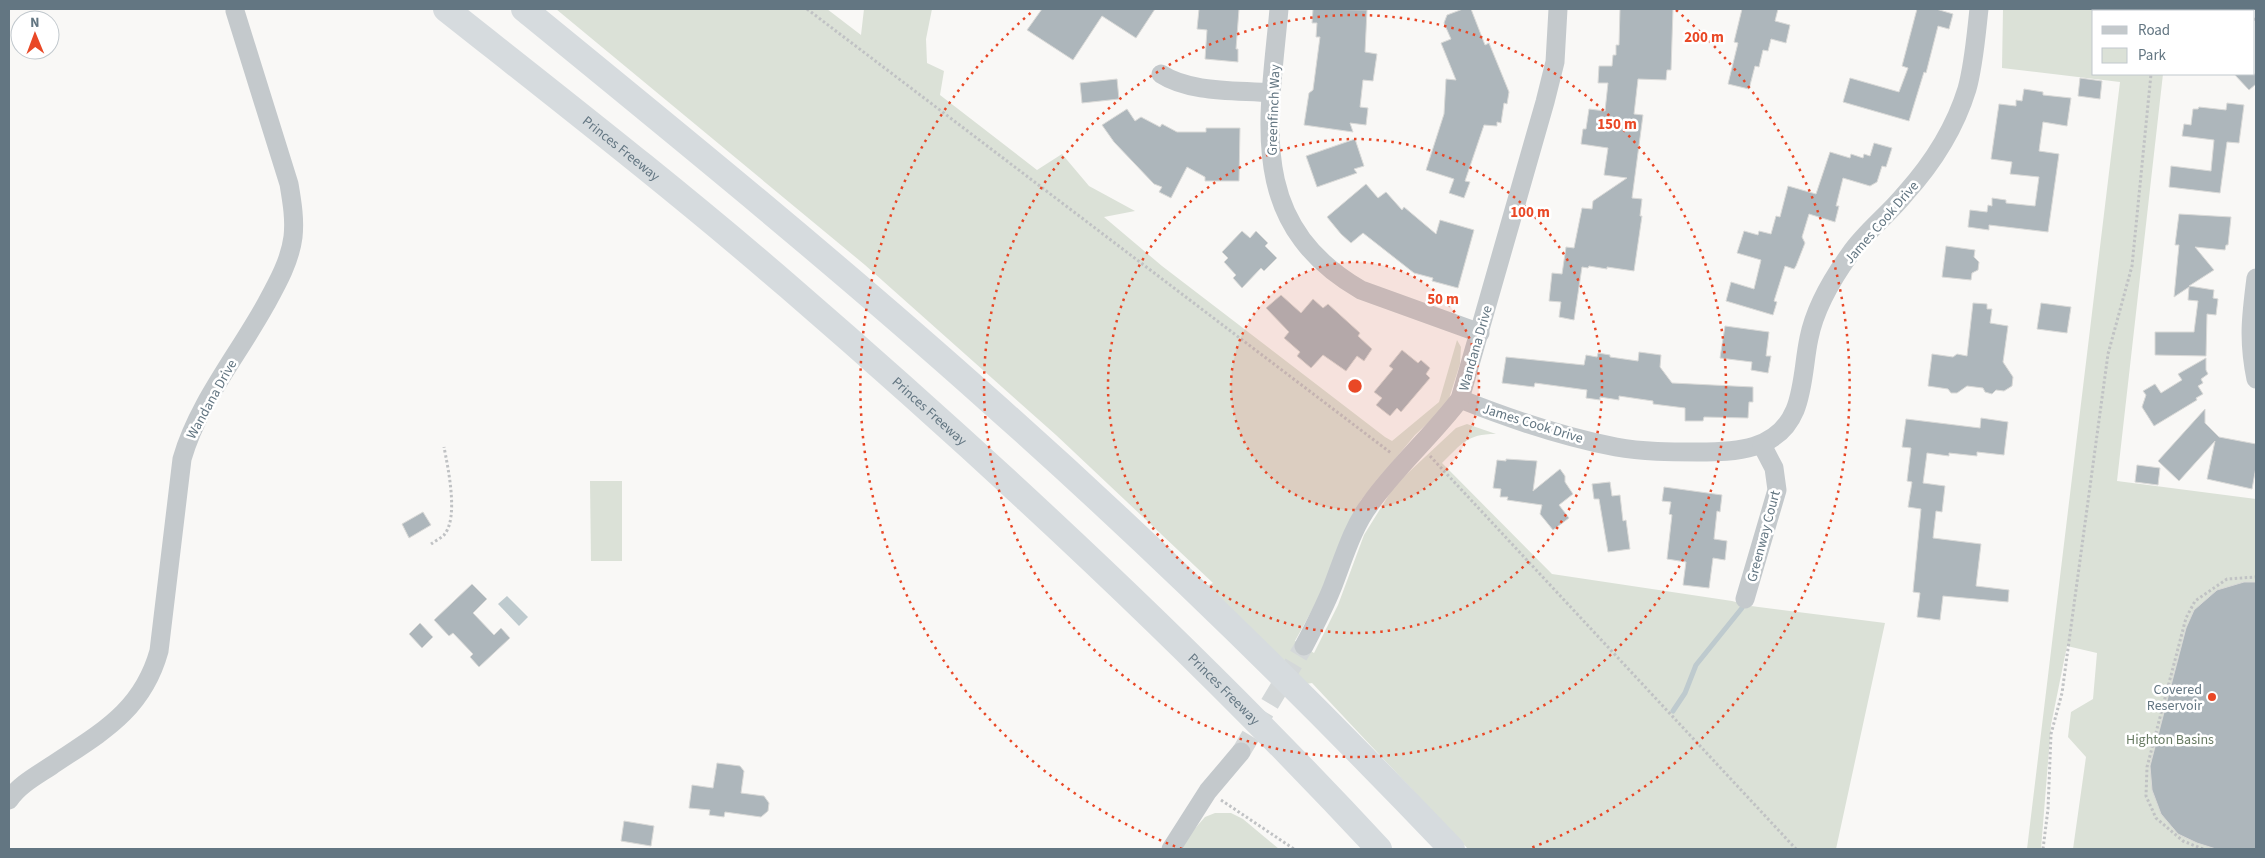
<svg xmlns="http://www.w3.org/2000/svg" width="2265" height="858" font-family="'Source Sans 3',sans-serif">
	<rect width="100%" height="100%" fill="#f9f8f6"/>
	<!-- green -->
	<g fill="#dbe1d7">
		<path d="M556 9H827L861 35 864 9H932L926 39 927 63 944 71 940 95 1037 170 1062 154 1089 186 1135 211 1104 217 1162 266 1385 437 1392 441 1439 402 1457 340 1461 347 1460 364 1447 405 1415 435 1361 500 1345 530 1322 592 1295 641 1314 653 1338 605 1364 535 1395 485 1456 428 1467 424 1496 434C1466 434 1462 444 1442 463L1552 574 1732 601 1751 606 1885 623 1836 849H1468L1312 683 1306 684 1207 586 1213 583 1056 435 865 265Z"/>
		<polygon points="2003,9 2172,9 2170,11 2094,11 2094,74 2163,74 2117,481 2256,499 2256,849 2073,849 2086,757 2068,737 2071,712 2093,699 2097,653 2067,646 2051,725 2041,849 2027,849 2120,82 2002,68"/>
		<polygon points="590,481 622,481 622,561 591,561"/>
		<polygon points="1215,813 1231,813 1243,819 1279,849 1177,849 1205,817"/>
	</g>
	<!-- water -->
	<polygon fill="#becace" points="507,596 528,617 519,626 498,604"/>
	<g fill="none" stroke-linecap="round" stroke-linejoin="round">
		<!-- stream -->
		<polyline stroke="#becace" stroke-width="5" points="1673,711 1685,693 1696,665 1742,608"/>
	</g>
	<!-- building -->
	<g fill="#adb6bb" stroke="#dadad8">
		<polygon points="1042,9 1155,9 1136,38 1102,16 1073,60 1027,30"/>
		<polygon points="1199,9 1239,9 1236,49 1238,49 1238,62 1205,59 1207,30 1197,29"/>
		<polygon points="1313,9 1367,10 1365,52 1377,54 1373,81 1363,80 1360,107 1368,108 1366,125 1350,123 1353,132 1304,125 1309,93 1313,90 1320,37 1316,37 1317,23 1312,23"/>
		<polygon points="1463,9 1471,9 1485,45 1489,43 1509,92 1507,104 1504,103 1501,123 1497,122 1497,126 1484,125 1465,181 1470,182 1464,198 1449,193 1454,179 1426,170 1444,114 1446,79 1456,80 1441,43 1451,39 1444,23 1447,15"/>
		<polygon points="1620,9 1673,9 1671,70 1667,70 1666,80 1638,79 1634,114 1643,115 1632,198 1642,199 1640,216 1642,216 1634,271 1607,267 1607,269 1589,266 1588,268 1582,267 1574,320 1559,317 1561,302 1549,301 1552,273 1562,274 1566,247 1574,248 1582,208 1592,209 1593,201 1627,178 1604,175 1608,148 1581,144 1583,129 1586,129 1589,109 1605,111 1608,83 1598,83 1599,66 1612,66 1613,55 1616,55 1616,45 1619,45"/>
		<polygon points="1742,9 1778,9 1775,21 1790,25 1786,43 1771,39 1768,51 1763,50 1759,67 1755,66 1749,89 1728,84 1738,43 1734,42"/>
		<polygon points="1917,9 1936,9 1953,14 1949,29 1938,26 1926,73 1924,72 1909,121 1843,102 1850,78 1899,92 1908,68 1902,66"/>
		<polygon points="2234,74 2256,74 2256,84 2249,90"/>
		<polygon points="2080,78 2102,81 2100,99 2078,96"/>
		<polygon points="1117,79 1119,99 1082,103 1080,83"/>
		<polygon points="2024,89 2043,92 2043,95 2071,98 2067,126 2043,122 2039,151 2059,154 2048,232 1989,225 1989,230 1968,227 1970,210 1987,212 1988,205 1992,206 1992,198 2006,200 2006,203 2035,206 2039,177 2010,174 2012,162 1991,159 1999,104 2016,106 2016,100 2022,101"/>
		<polygon points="2227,103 2244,105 2239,143 2227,142 2220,193 2169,187 2171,166 2211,171 2214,140 2182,136 2184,124 2191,125 2193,109 2198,109 2199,107 2226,110"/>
		<polygon points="1127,109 1135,121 1141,117 1160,127 1162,124 1177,132 1206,132 1206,128 1240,128 1239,181 1205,181 1205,177 1187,167 1171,198 1159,192 1162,187 1154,184 1114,142 1102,125"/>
		<polygon points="1355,139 1364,166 1354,169 1357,173 1317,187 1306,156"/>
		<polygon points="1874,143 1892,148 1886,167 1882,166 1877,182 1870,186 1843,178 1836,206 1839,206 1835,222 1809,214 1802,237 1805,243 1796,266 1794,269 1785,266 1774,301 1777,302 1773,315 1726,301 1731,282 1754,289 1761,260 1737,253 1744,231 1758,235 1759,231 1771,234 1776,216 1780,217 1788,186 1816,194 1830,152 1850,158 1851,154 1863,158 1864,154 1870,156"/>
		<polygon points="1366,184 1378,198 1386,192 1402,210 1404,207 1436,234 1440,220 1474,230 1458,288 1432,281 1433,278 1414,273 1363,233 1351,243 1341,234 1327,217"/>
		<polygon points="2179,214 2231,217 2228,245 2226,245 2225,250 2195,247 2214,270 2189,286 2214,290 2213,298 2218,299 2216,315 2207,314 2206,356 2155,355 2155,332 2194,332 2198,301 2188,300 2189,287 2174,297 2179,245 2175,245"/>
		<polygon points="1242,231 1250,238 1256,231 1268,243 1265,246 1277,258 1264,271 1261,268 1242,288 1233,278 1236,275 1224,262 1228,258 1222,252"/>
		<polygon points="1946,246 1975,250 1974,257 1979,262 1978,270 1972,273 1971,280 1942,277"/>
		<polygon points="1281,295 1301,313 1313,299 1323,308 1328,304 1360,333 1358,336 1372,349 1364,361 1357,356 1346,371 1323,355 1311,368 1297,356 1300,352 1284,338 1289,332 1266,308"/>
		<polygon points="1973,303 1987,304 1987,309 1992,309 1990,323 2008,326 2003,362 2013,377 2012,386 2004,391 1996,390 1992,394 1985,392 1983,388 1967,386 1957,393 1951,393 1948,389 1928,386 1932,354 1953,357 1957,354 1967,356"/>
		<polygon points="2041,303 2071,307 2067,333 2037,329"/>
		<polygon points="1725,326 1769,332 1766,356 1771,356 1768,373 1751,370 1752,362 1720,358"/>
		<polygon points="1402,350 1418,363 1421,360 1430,368 1426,374 1430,378 1401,412 1397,408 1390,416 1376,405 1382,398 1374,392 1393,369 1389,366"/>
		<polygon points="1639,352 1661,355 1660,367 1672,383 1753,387 1753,402 1749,402 1748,418 1704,417 1703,421 1685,421 1685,408 1653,404 1653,401 1619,396 1619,400 1600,397 1600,400 1586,398 1587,390 1535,383 1534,387 1502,383 1506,357 1584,365 1586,355 1597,357 1598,353 1610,355 1610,357 1638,361"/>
		<polygon points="2206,358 2206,370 2208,374 2201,379 2203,383 2198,386 2203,394 2196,398 2197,400 2154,426 2142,407 2146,395 2143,391 2155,384 2161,393 2182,380 2178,374"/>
		<polygon points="2205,409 2205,423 2219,437 2256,444 2256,467 2252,489 2207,479 2215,441 2179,481 2158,461"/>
		<polygon points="1981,418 2008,422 2004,455 1977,452 1977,456 1949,453 1949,456 1927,453 1923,483 1945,486 1942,512 1936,511 1933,538 1981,544 1976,586 2009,590 2008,602 1943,596 1940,620 1917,617 1920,593 1913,592 1921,509 1908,507 1912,482 1907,481 1911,448 1902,447 1906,419 1980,428"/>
		<polygon points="1506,459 1537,461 1533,491 1560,469 1565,476 1565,482 1573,494 1559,505 1569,518 1553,530 1540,514 1542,505 1507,500 1508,497 1500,497 1501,489 1493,488 1497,460 1506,461"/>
		<polygon points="2137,465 2160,468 2158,485 2135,482"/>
		<polygon points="1610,482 1612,496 1620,495 1623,521 1626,520 1630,549 1608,552 1599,499 1594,499 1592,484"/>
		<polygon points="1664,487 1722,495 1720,512 1717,511 1714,539 1727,541 1725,560 1713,558 1709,588 1683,585 1686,562 1667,559 1672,515 1669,514 1671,502 1662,501"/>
		<polygon points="423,512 431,525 409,538 402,524"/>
		<polygon points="2244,582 2256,582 2256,849 2216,849 2197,843 2178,834 2161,814 2152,790 2150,766 2186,628 2194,610 2217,590"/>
		<polygon points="472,584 487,599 473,613 494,635 501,628 510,638 479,667 470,657 473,654 453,633 449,636 434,620"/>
		<polygon points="420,623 433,637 422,648 409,634"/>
		<polygon points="717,763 740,766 744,771 741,793 764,796 769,803 768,811 761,817 725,812 724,817 709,815 710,810 689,808 692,785 713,788"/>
		<polygon points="624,821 654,826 651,846 621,841"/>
	</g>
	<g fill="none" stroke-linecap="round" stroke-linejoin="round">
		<!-- minor-tunnel -->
		<polyline stroke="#d4d8d9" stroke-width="19" stroke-dasharray="19 9" stroke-linecap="butt" points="1241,752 1304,646"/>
		<!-- path -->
		<g stroke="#c0c2c4" stroke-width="3" stroke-dasharray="2.5 2.5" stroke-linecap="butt">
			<polyline points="807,9 1391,453"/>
			<polyline points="2146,9 2146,11"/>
			<polyline points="2245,9 2248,11"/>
			<polyline points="2254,18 2256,21"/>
			<polyline points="1430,456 1796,849"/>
			<path d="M431 544C435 541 441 538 444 535 459 518 448 468 444 447"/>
			<polyline points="1221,800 1294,849"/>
			<polyline points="2043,849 2048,809 2051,734 2062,693 2108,354 2132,266 2151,74"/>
			<polyline points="2203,849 2183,841 2156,818 2146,796 2147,767 2186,618 2195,601 2227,579 2256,577"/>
		</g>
		<!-- minor -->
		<g stroke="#c4c9cc" stroke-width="19">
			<path d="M1279 9C1269 121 1245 223 1361 290L1480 333"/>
			<path d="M1161 74C1190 93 1237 90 1271 93"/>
			<path d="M2256 278C2251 317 2248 340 2256 379"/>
			<path d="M1460 399C1510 419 1564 437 1616 447 1643 452 1671 452 1698 452 1735 452 1778 451 1795 410 1804 388 1804 361 1809 338 1815 308 1832 279 1850 254 1865 232 1888 215 1905 194 1932 164 1955 128 1967 89 1974 64 1976 35 1979 9"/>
			<polyline points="1745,599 1777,490 1774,468 1762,445"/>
			<path d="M1304 646C1314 627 1324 608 1332 588 1343 560 1352 528 1370 504 1397 466 1432 436 1460 399L1545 102 1555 62 1558 9"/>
			<path d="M9 800C19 785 36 776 51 766 100 733 142 712 159 651L182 459C198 403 238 355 266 304 277 284 290 261 293 237 295 219 292 202 289 184L235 11"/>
			<polyline points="1171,849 1208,791 1241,752"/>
		</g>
		<!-- highway -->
		<g stroke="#d6dbde" stroke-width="26">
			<path id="s1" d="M446 9C561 100 678 191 789 287 995 465 1194 650 1379 849"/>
			<path d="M524 9C682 138 839 266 991 402 1151 544 1304 694 1452 849"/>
		</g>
	</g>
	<!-- distance rings -->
	<circle cx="1355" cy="386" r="124" fill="#e94826" fill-opacity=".12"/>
	<g fill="none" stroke="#e94826" stroke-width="2.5" stroke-dasharray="2.5 5">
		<circle cx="1355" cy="386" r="124"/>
		<circle cx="1355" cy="386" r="247"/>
		<circle cx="1355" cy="386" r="371"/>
		<path d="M1182 849A494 494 0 0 1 1034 10M1676 10A494 494 0 0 1 1528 849"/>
	</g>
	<!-- markers -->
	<circle fill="#e94826" stroke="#fff" stroke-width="2" cx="2212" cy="697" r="5"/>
	<g text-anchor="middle" stroke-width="5" stroke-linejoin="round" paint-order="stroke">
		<!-- street labels -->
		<g font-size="14" fill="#637682" stroke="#fff">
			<text transform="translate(1273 110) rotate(-88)" y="5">Greenfinch Way</text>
			<text dy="5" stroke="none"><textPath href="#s1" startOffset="224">Princes Freeway</textPath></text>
			<text transform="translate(1881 222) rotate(-49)" y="5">James Cook Drive</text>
			<text transform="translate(1475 348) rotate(-74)" y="5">Wandana Drive</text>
			<text transform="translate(211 399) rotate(-61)" y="5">Wandana Drive</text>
			<text dy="5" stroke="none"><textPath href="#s1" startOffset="629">Princes Freeway</textPath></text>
			<text transform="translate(1533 423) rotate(17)" y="5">James Cook Drive</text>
			<text transform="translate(1763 536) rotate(-75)" y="5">Greenway Court</text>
			<text dy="5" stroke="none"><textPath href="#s1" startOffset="1034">Princes Freeway</textPath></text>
		</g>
		<!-- poi labels -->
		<g font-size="14" fill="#637682" stroke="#fff" text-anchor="end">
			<text x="2202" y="694">Covered<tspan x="2202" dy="16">Reservoir</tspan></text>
		</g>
		<!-- park labels -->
		<g font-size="14" fill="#677a62" stroke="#fff">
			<text x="2170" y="744">Highton Basins</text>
		</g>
	</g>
	<circle cx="1355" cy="386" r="8" fill="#e94826" stroke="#fff" stroke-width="2.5"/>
	<g font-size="15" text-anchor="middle" font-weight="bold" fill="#e94826" stroke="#fff" stroke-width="5" stroke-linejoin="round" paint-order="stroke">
		<text x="1704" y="42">200 m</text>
		<text x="1617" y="129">150 m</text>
		<text x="1530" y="217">100 m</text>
		<text x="1443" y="304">50 m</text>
	</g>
	<!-- border -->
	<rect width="2265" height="858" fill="none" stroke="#637682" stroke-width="20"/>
	<!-- legend -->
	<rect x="2092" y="10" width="162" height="65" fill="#ffffff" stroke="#c1c8cd"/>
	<rect x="2102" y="26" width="25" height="8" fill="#c4c9cc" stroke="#c1c8cd"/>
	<text x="2138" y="35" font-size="15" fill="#637682">Road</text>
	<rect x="2102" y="48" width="25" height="15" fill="#dbe1d7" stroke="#c1c8cd"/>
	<text x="2138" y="60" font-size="15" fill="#637682">Park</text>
	<!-- north arrow -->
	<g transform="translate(35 35) rotate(359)"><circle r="24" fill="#ffffff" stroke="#c1c8cd"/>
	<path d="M0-4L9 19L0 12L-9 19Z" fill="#e94826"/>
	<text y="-8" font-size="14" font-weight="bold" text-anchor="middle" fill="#637682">N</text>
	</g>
</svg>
